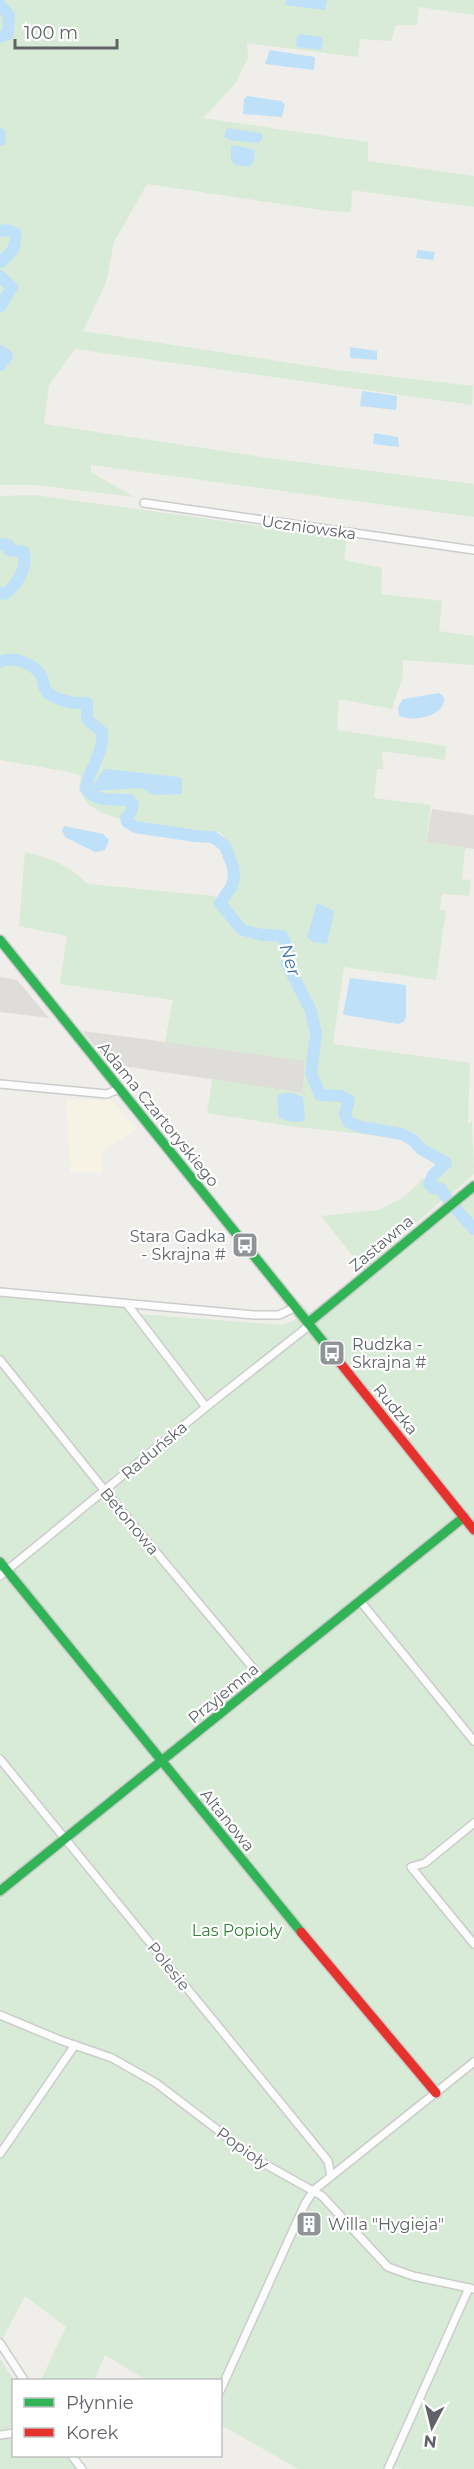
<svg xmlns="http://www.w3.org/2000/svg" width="474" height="2469" font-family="Montserrat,sans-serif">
	<rect width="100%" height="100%" fill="#efeeea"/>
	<!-- commercial -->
	<polygon fill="#f7f3e4" points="66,1099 111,1100 137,1129 102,1151 102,1173 70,1172"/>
	<!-- industrial -->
	<g fill="#dfddda">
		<polygon points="432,809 474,815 474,849 426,842"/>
		<polygon points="0,977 17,980 49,1018 0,1012"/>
		<polygon points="82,1031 305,1060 303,1093 110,1064"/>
	</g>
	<!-- green -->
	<g fill="#d8ebd6">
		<polygon points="0,0 474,0 474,15 419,7 417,25 396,25 391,41 360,39 358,57 247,43 248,58 235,84 203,118 368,142 368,161 474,176 474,207 352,190 351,212 328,211 147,184 114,242 106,283 83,331 336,370 473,386 472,405 75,349 49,385 44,424 276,459 474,484 474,517 91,465 91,472 134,497 35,485 0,485"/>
		<path d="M34 495 347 538 344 560 382 568 381 594 442 601 439 631 474 636V665L403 660V676L392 709 339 699 337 730 446 746 445 760 382 751 383 769H377L374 798 431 805 426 842 465 848 462 879 471 880 469 896 442 894 440 910 446 911 436 980 344 967 333 1044 470 1063 468 1124 472 1121 474 1174 451 1194 445 1186 436 1185 435 1180 450 1166V1160L424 1146 418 1137 391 1127 360 1122 351 1118 350 1112 353 1098 342 1093 325 1091 317 1078 320 1034 315 1009 291 963 292 949 285 934 265 932 245 926 226 903C241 878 241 852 219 832 184 831 118 826 89 805 85 801 82 794 79 789L81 776 70 772 0 760V496Z"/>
		<path d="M25 852C51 858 70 866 88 884L215 896 217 906 239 936 278 942 283 952 282 965 307 1015 311 1050 306 1075 316 1098 342 1102 340 1118 344 1126 373 1135 288 1126 207 1113 212 1079 303 1093 305 1061 165 1042 173 1000 60 984 67 936 19 926Z"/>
		<polygon points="423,1178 429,1192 438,1194 442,1200 371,1263 474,1180 474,2469 402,2469 387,2464 384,2469 298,2469 221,2425 220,2380 146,2380 105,2355 94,2380 41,2380 66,2327 25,2296 2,2340 0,2337 0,1295 123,1307 132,1317 138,1314 283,1325 296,1319 292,1314 300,1317 307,1314 303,1311 305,1309 298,1300 310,1313 364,1270 321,1216 378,1210 404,1197"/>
		<polygon points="0,2359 14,2380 13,2428 0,2430"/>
		<polygon points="13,2436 14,2456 68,2456 77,2469 0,2469 0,2438"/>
	</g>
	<!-- water -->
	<g fill="#bfe0f9">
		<polygon points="286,0 327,0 325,10 285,5"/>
		<polygon points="300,34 321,37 323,40 321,50 296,47 297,37"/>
		<polygon points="270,50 315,57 314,70 265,64"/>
		<polygon points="247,96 281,101 285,104 282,117 243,114 244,99"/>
		<polygon points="227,128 261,133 263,137 259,143 230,140 224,137"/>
		<polygon points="234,145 255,150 254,160 250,167 236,165 231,161 231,147"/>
		<polygon points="418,250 435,252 433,260 417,258 416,257"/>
		<polygon points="350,347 377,351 377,360 350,358"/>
		<polygon points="362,391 397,396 396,410 360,406"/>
		<polygon points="374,433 398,437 399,447 373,444"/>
		<path d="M439 693 444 697C446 717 413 722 399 716L398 707 403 699Z"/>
		<polygon points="107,769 178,777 182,779 182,794 154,795 141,788 95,791 93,786 103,770"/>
		<polygon points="64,826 103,834 109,840 105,850 95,852 65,837 62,830"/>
		<polygon points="317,903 334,911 327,944 313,942 307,938"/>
		<polygon points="350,978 406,985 406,1018 403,1022 398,1024 345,1015 343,1014"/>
		<polygon points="285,1093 292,1093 303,1097 305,1121 291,1122 279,1118 277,1100 279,1094"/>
	</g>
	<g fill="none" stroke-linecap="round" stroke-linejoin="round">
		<!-- river -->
		<g stroke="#bfe0f9" stroke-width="12">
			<polyline points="0,5 9,15 8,34 0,37"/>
			<polyline points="0,134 0,140"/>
			<path d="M0 231 7 230 15 233C17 249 11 253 0 262"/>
			<polyline points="0,276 12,287 0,307"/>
			<polyline points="0,351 7,356 0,365"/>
			<path d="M0 544 8 545 9 550 24 552C27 568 18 585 4 594L0 593"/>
			<path d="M0 662C13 655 35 664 42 677 44 682 43 686 46 691 56 701 74 704 87 703V719L102 732C104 753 89 769 86 789 98 803 112 799 129 800L133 804 131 812 126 818 127 822 135 827 195 836 213 837 225 846 233 867 234 876 232 886 220 903 242 930 263 935 282 936 288 950 287 964 311 1011 316 1034 311 1073 320 1095 341 1096 349 1100 345 1114 348 1122 361 1127 402 1134 414 1141 421 1149 446 1163 433 1175 429 1184 433 1188 441 1189 449 1201 474 1229"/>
		</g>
		<!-- street casing -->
		<g stroke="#cbcccc" stroke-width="10">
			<g id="street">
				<polyline points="144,503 474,550"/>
				<polyline points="0,1084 107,1094 119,1089"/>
				<polyline points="0,1292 254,1315 279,1315 296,1307"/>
				<polyline points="127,1304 206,1407"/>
				<polyline points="0,1360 105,1491 263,1680"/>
				<polyline points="0,1576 206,1407 310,1325"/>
				<polyline points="361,1602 474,1741"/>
				<polyline points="0,1759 328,2161 331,2176"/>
				<polyline points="474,1823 425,1863 411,1867 474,1944"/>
				<polyline points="0,2015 60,2040 112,2058 156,2083 256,2159 322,2196 388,2267 413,2276 474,2289"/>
				<polyline points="0,2154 75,2045"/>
				<polyline points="0,2343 24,2380"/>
				<polyline points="220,2391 305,2204 314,2190 474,2062"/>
				<polyline points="0,2435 14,2433"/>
				<polyline points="72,2456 82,2469"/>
				<polyline points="388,2469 469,2288"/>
			</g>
		</g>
		<!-- fast casing -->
		<g stroke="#cacacb" stroke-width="12">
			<g id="fast">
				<polyline points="0,940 337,1359"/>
				<polyline points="308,1323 474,1186"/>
				<polyline points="0,1562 301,1932"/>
				<polyline points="0,1891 464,1517"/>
			</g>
		</g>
		<!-- jam casing -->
		<g stroke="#cacacb" stroke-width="12">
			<g id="jam">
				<polyline points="337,1359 474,1530"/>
				<polyline points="301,1932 436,2093"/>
			</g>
		</g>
		<!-- street -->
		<use href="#street" stroke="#fdfcfc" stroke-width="7"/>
		<!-- fast -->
		<use href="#fast" stroke="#30b455" stroke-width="9"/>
		<!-- jam -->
		<use href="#jam" stroke="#e5322d" stroke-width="9"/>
	</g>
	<!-- icons -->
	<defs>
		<g id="bus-square" transform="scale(1.35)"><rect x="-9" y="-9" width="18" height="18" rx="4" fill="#919496" stroke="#fff"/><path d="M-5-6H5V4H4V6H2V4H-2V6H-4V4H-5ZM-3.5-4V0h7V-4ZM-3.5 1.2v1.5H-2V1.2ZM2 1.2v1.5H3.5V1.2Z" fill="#fff"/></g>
		<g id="building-square" transform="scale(1.35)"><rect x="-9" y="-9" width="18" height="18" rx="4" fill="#919496" stroke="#fff"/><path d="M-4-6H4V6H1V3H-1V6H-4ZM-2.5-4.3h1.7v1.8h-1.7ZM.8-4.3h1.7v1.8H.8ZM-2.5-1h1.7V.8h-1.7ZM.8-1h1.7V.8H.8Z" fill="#fff"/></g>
	</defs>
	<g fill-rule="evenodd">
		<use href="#bus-square" x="245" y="1245"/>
		<use href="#bus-square" x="332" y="1353"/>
		<use href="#building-square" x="309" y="2224"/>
	</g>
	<g text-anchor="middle" stroke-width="4.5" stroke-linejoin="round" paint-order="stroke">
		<!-- street labels -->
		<g font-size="16" fill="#5f6368" stroke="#fff">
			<text transform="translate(309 527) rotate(8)" y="6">Uczniowska</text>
			<text transform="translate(159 1114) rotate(51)" y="6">Adama Czartoryskiego</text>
			<text transform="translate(381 1243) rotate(-40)" y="6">Zastawna</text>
			<text transform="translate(396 1409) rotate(51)" y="6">Rudzka</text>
			<text transform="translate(154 1450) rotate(-40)" y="6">Raduńska</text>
			<text transform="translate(130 1521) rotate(50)" y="6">Betonowa</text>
			<text transform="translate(223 1693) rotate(-39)" y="6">Przyjemna</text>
			<text transform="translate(228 1820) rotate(51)" y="6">Altanowa</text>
			<text transform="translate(169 1966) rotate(51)" y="6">Polesie</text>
			<text transform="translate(243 2148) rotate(36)" y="6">Popioły</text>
		</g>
		<!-- poi labels -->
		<g font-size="16" fill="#5f6368" stroke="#fff" text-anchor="start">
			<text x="226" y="1242" text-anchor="end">Stara Gadka<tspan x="226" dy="18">- Skrajna #</tspan></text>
			<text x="352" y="1350">Rudzka -<tspan x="352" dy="18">Skrajna #</tspan></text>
			<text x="328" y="2230">Willa "Hygieja"</text>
		</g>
		<!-- park labels -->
		<g font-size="16" fill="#348238" stroke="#fff">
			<text x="237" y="1936">Las Popioły</text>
		</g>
		<!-- water labels -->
		<g font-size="18" font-style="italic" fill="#4174aa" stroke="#fff">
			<text transform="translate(290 960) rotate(72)" y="6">Ner</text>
		</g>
	</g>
	<!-- legend -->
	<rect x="12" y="2379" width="210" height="78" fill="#ffffff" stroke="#bfc1c3" stroke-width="1.5"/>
	<rect x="24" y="2398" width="30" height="9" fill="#30b455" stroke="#bfc1c3" stroke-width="1.5"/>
	<text x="66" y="2409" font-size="18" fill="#5f6368">Płynnie</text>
	<rect x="24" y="2428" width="30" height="9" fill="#e5322d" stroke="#bfc1c3" stroke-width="1.5"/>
	<text x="66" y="2439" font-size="18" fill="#5f6368">Korek</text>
	<!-- north arrow -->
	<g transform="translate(432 2427) rotate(187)" stroke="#ffffff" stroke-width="4.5" paint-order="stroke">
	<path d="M0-4.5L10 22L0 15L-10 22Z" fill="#5f6368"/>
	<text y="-9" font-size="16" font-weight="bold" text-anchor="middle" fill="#5f6368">N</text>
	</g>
	<!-- scale -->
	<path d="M15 39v9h102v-9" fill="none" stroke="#5f6368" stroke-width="3"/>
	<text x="24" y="39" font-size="18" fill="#5f6368" stroke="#ffffff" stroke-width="4.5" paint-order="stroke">100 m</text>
</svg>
